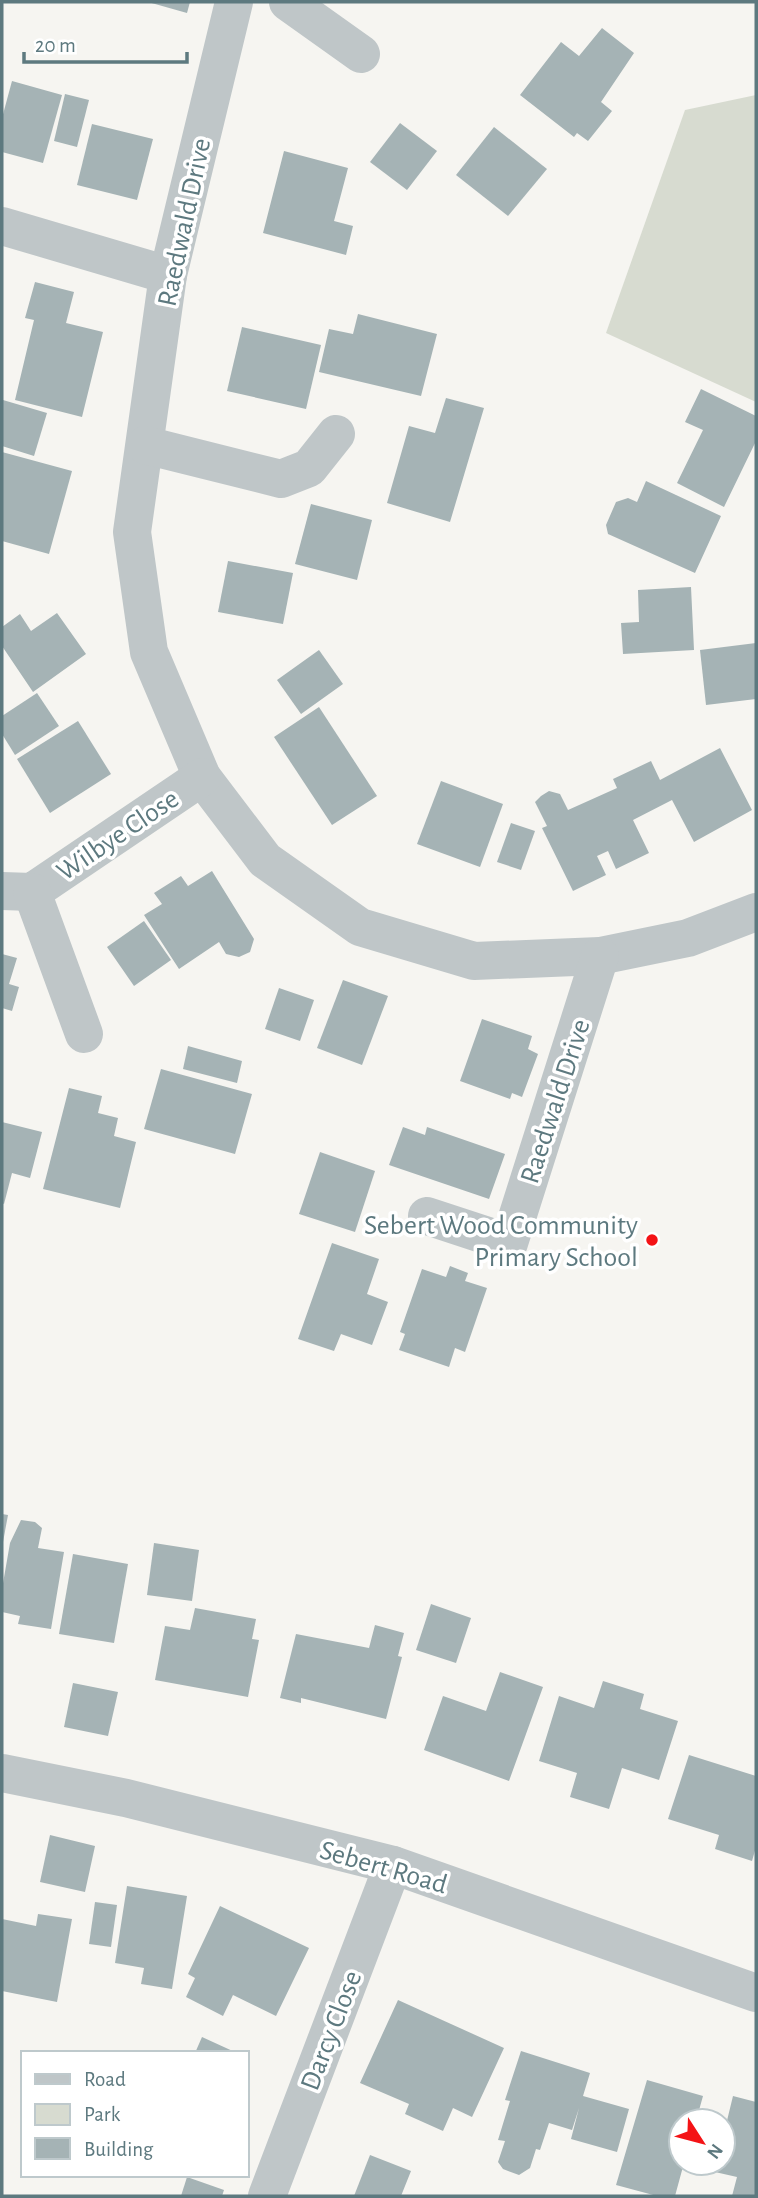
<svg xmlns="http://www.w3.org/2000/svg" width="758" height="2198" font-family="'Alegreya Sans',sans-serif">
	<rect width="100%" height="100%" fill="#f6f5f1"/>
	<!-- green -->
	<polygon fill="#d7dbd0" points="756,95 756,402 606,333 685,110"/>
	<!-- building -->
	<g fill="#a5b3b5">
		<polygon points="148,2 190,2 187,13"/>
		<polygon points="602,28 634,53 601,102 612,111 588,141 577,133 574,137 520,95 561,42 579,56"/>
		<polygon points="12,81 62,95 43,163 2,152 2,118"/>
		<polygon points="65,94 89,100 77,147 54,141"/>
		<polygon points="400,123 437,151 407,190 370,162"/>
		<polygon points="92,124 153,139 137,200 77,185"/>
		<polygon points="494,127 547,169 508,216 456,175"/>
		<polygon points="284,151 348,168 334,221 353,226 346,255 263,233"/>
		<polygon points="35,282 74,292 66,323 103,332 82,417 15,400 34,320 25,318"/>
		<polygon points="358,314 437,334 421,396 319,372 329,329 353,334"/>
		<polygon points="242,327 321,345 306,409 227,391"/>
		<polygon points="701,389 756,416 756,441 724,507 677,483 703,430 685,422"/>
		<polygon points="446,398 484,408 450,522 387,503 409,426 435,433"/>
		<polygon points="3,400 47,413 34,456 2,446"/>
		<polygon points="2,452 72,471 49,554 2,541"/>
		<polygon points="646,481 721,516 695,573 608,534 606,525 616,502 628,498 637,502"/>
		<polygon points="311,504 372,520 357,580 295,564"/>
		<polygon points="228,561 293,573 283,624 218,612"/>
		<polygon points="691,587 694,650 623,654 621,623 639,622 638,590"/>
		<polygon points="57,613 86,654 33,692 2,646 2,627 20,614 31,631"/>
		<polygon points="756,643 756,699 706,705 700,650"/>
		<polygon points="319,650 343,684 301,714 277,680"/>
		<polygon points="37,693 59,726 15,755 2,734 2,716"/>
		<polygon points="319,707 377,796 332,825 274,737"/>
		<polygon points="78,721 111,774 50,813 17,759"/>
		<polygon points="720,748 752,810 694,842 672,800 633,820 649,853 616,869 608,851 597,856 606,875 573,891 542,828 547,826 535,802 541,796 549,791 560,794 568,810 617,788 613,779 651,761 660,780"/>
		<polygon points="441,781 503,804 480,867 417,844"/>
		<polygon points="511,823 535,831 521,870 497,862"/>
		<polygon points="212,871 254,939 250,952 239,957 226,954 219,942 179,969 144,915 162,904 154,893 181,876 188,886"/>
		<polygon points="144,921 171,960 134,986 107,947"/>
		<polygon points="2,954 17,958 9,984 19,987 12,1011 2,1008"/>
		<polygon points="343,980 388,996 362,1065 317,1048"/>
		<polygon points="279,988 314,1000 300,1041 265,1029"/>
		<polygon points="482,1019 532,1036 528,1049 538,1054 522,1097 512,1093 510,1099 460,1081"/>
		<polygon points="188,1046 242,1061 237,1083 183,1069"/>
		<polygon points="161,1069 252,1094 235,1154 144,1129"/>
		<polygon points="69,1088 102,1096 98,1113 118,1118 114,1136 136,1142 120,1208 43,1189"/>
		<polygon points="2,1122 42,1132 30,1178 12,1173 4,1204 2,1203"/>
		<polygon points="403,1127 425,1135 427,1127 505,1154 489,1199 389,1165"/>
		<polygon points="320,1152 375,1171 355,1232 299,1214"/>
		<polygon points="332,1243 379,1259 367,1294 388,1302 372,1345 341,1334 334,1351 298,1339"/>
		<polygon points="450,1266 468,1273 465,1281 487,1288 465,1352 455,1348 449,1367 399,1350 405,1334 400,1332 422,1269 446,1277"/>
		<polygon points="2,1514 8,1515 3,1542 2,1542"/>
		<polygon points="21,1520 35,1522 42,1528 38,1548 64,1552 51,1629 18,1624 20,1616 2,1612 2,1589 10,1543"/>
		<polygon points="154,1543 199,1550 192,1601 147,1595"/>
		<polygon points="73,1554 128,1564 114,1643 59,1634"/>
		<polygon points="431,1604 471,1618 456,1663 416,1650"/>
		<polygon points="195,1608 256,1619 252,1639 259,1640 248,1697 155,1680 165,1626 190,1630"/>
		<polygon points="375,1625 404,1633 398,1656 402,1657 386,1719 301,1698 301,1703 280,1698 296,1634 369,1648"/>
		<polygon points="500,1672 543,1687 509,1781 424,1750 443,1696 486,1711"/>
		<polygon points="603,1681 644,1694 640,1709 678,1721 659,1780 622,1768 609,1809 570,1797 577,1773 539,1761 559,1696 594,1708"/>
		<polygon points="73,1683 118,1692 108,1736 64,1727"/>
		<polygon points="689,1755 756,1776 756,1847 752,1861 715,1849 719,1835 668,1819"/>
		<polygon points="50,1835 95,1846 85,1892 40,1882"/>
		<polygon points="127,1886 187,1896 172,1989 141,1984 144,1968 115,1963"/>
		<polygon points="95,1902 117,1905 111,1947 89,1944"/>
		<polygon points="220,1906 309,1948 276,2016 233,1995 223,2016 186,1997 195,1978 188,1974"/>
		<polygon points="38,1914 72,1919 57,2002 2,1991 2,1919 36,1926"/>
		<polygon points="398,2000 504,2048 472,2117 453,2108 443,2131 405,2114 409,2104 360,2083"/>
		<polygon points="202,2037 237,2053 195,2053"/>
		<polygon points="521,2051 590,2073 583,2096 629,2109 617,2152 571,2139 579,2108 572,2130 549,2123 540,2150 536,2149 530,2168 519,2175 503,2169 498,2162 505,2141 498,2140 510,2101 505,2100"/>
		<polygon points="647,2080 703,2096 696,2121 681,2121 681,2163 684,2163 675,2196 657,2196 616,2185"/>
		<polygon points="733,2096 756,2102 756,2196 732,2196 737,2177 715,2172 717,2163 723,2163 723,2137"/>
		<polygon points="370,2155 411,2171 401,2196 354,2196"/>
		<polygon points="187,2177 224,2190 222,2196 181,2196"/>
	</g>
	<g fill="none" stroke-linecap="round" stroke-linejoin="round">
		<!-- street -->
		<g stroke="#bfc6c8" stroke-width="38">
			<polyline points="234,2 168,275 132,532 149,652 202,777 265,860 360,927 474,961 600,956 688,938 756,912"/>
			<polyline points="288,2 361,54"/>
			<polyline points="2,226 168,275"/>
			<polyline points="145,445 281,479 309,468 336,434"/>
			<polyline points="2,891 32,892 202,777"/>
			<polyline points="32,892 84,1034"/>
			<polyline points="427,1216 509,1243 600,956"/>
			<polyline points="2,1773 126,1798 393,1865 756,1993"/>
			<polyline points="267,2196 393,1865"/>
		</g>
	</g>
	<!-- markers -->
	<circle fill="#f41316" stroke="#fff" stroke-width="2.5" cx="652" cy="1240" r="7"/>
	<g text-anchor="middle" stroke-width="7" stroke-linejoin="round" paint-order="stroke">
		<!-- street labels -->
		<g font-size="28" fill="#5d797f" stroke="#fff">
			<text transform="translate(183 222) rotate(-78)" y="10">Raedwald Drive</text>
			<text transform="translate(117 834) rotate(-34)" y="10">Wilbye Close</text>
			<text transform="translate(554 1101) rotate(-72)" y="10">Raedwald Drive</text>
			<text transform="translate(384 1866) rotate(16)" y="10">Sebert Road</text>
			<text transform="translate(330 2030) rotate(-69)" y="10">Darcy Close</text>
		</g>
		<!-- poi labels -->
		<g font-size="28" fill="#5d797f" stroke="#fff" text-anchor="end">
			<text x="638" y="1234">Sebert Wood Community<tspan x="638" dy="32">Primary School</tspan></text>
		</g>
	</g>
	<!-- border -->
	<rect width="758" height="2198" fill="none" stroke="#5d797f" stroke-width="7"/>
	<!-- legend -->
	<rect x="21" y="2051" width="228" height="126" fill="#ffffff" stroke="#bec9cc" stroke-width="2"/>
	<rect x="35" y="2074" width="35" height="10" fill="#bfc6c8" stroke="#bec9cc" stroke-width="2"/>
	<text x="84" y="2086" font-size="21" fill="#5d797f">Road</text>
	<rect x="35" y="2104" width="35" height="21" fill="#d7dbd0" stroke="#bec9cc" stroke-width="2"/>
	<text x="84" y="2121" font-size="21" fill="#5d797f">Park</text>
	<rect x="35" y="2138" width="35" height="21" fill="#a5b3b5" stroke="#bec9cc" stroke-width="2"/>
	<text x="84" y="2156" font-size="21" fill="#5d797f">Building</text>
	<!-- north arrow -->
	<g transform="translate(702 2142) rotate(126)"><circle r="33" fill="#ffffff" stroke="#bec9cc" stroke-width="2"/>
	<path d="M0-5L12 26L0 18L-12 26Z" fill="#f41316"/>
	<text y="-10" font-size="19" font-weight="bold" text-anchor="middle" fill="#5d797f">N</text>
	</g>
	<!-- scale -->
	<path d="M24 52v10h163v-10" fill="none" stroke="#5d797f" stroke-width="3.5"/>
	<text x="35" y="52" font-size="21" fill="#5d797f" stroke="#ffffff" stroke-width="5" paint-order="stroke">20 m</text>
</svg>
